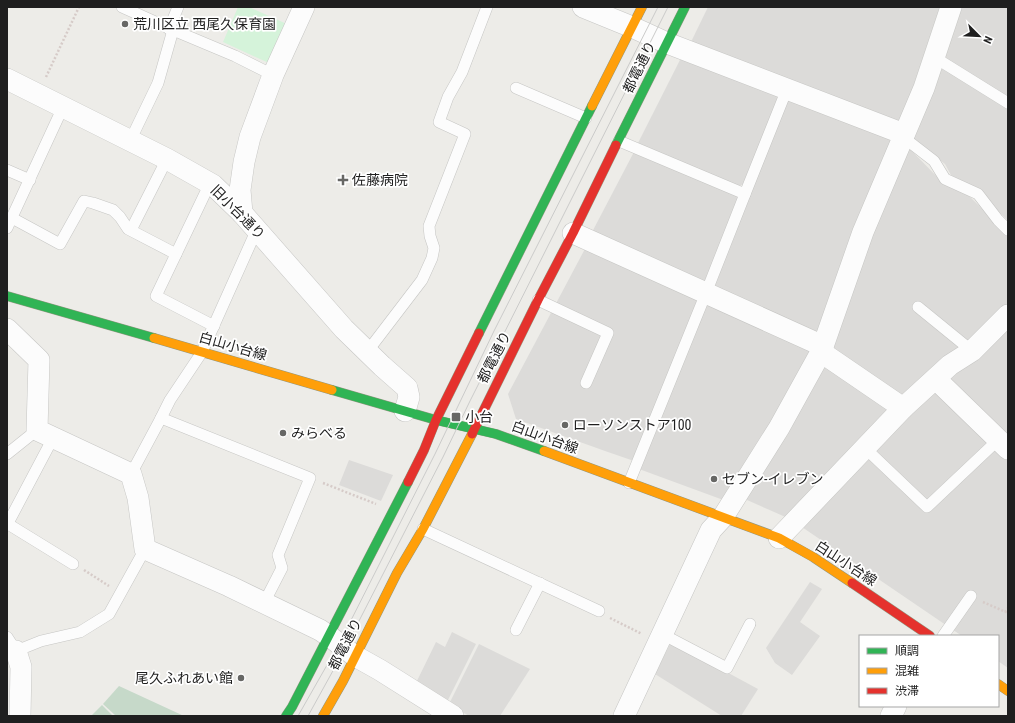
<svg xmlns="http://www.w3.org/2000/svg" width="1015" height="723" font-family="'Roboto Condensed','Noto Sans JP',sans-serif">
	<rect width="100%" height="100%" fill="#edece8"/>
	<!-- residential -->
	<g fill="#dcdbd9">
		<polygon points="708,7 946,7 904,124 689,46"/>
		<polygon points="954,7 1008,7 1008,97 938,56"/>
		<polygon points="683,54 782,91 746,183 739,186 638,143"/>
		<polygon points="936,63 1008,105 1008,221 977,189 951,175 945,164 910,136"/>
		<polygon points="790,94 899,136 820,330 812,332 718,291 714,284"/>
		<polygon points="907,146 942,182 969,196 1008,234 1008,307 898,401 828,344"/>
		<polygon points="635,150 736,195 738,200 707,281 698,285 590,236"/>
		<polygon points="587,245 700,295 634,461 605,451 516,419 508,394"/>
		<polygon points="707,302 818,347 726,501 639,469"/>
		<polygon points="1008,321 1008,443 946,380"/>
		<polygon points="825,361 893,404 790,519 747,500 745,498"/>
		<polygon points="937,390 1008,458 1008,668 998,661 998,636 962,636 799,525 872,449"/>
		<polygon points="349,460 393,475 381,501 339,485"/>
		<polygon points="810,582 822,589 800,622 820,636 792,675 775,663 766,648"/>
		<polygon points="452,632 476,644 447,702 415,685 436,642 445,647"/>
		<polygon points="671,642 758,689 741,716 722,716 655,674"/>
		<polygon points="479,644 530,669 500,716 469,716 449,704"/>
	</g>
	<!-- cemetery -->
	<g fill="#c6d9c9">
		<polygon points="119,686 184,716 116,716 103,704"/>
		<polygon points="102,705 113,716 91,716"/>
	</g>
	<!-- park -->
	<polygon fill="#d5f3da" points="238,7 249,7 289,25 271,64 223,42"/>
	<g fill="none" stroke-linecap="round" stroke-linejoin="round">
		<!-- lane casing -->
		<g stroke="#c6c6c4" stroke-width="12">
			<g id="lane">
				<polyline points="122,7 173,30 235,56 273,75"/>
				<polyline points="169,29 178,7"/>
				<polyline points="934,57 1008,103"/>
				<polyline points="516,88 586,118"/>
				<polyline points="903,137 934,161 945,179 978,194 998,220 1008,230"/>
				<polyline points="130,141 158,83 173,30"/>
				<polyline points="619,141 745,194"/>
				<polyline points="7,170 30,180"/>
				<polyline points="210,183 156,296 214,326"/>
				<polyline points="12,218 60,244 84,201 93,203 113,210 120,217 128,229 176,254"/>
				<polyline points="7,228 63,107"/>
				<polyline points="131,230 167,159"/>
				<polyline points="538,300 608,333 586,383"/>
				<polyline points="918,307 972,351"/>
				<polyline points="367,352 422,280 432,258 434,248 430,236 429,226 465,134 439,122 448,97 462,72 487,7"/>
				<polyline points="161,418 310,478 278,555 282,568 264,603"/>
				<polyline points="865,448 927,507 998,440"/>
				<polyline points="7,454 37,430"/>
				<polyline points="131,474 161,418 170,400 202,352 257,229"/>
				<polyline points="629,483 706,293 745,194 787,89"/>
				<polyline points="8,524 73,564"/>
				<polyline points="7,525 53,438"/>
				<polyline points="423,529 599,611"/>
				<polyline points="516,630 540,583"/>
				<polyline points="662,634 727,668 750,624"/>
				<polyline points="943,636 971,596"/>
				<polyline points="7,637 16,651 41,641 80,632 109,614 145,549"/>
			</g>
		</g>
		<!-- street casing -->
		<g stroke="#c6c6c4" stroke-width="22">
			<g id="street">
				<polyline points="583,7 632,27 667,43 904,134"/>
				<polyline points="7,79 167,159 213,185 242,213 344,329 382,366 407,388 409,397 405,411"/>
				<polyline points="242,213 240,190 244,162 250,137 273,75 304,7"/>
				<polyline points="573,233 823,346"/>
				<polyline points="7,329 39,360 37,430 131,474 138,498 145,549 229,586 320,630 329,636 355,656 380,670 453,716"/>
				<polyline points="821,352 903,408"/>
				<polyline points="937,378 942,385 1008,449"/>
				<polyline points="779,538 903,408 950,365 972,351 1008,315"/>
				<polyline points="16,651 21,667 20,716"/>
				<polyline points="624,716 711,530 723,517 779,428 821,352 863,232 924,88 951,7"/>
				<polyline points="891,716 896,706"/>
			</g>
		</g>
		<!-- fast casing -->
		<g stroke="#929780" stroke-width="10">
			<g id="fast">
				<polyline points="616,145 685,7"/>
				<polyline points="7,296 154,338"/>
				<polyline points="479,333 592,106"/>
				<polyline points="332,390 436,420 496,434 544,451"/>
				<polyline points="286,716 292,707 408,482"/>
			</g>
		</g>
		<!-- slow casing -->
		<g stroke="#929780" stroke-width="10">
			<g id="slow">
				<polyline points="592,106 642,7"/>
				<polyline points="154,338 332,390"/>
				<polyline points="544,451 779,538 813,557 852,583"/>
				<polyline points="998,684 1008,691"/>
				<polyline points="323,716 343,681 397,573 423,529 472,434"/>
			</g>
		</g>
		<!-- jam casing -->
		<g stroke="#929780" stroke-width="10">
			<g id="jam">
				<polyline points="472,434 538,300 573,233 616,145"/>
				<polyline points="408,482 424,450 436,420 479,333"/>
				<polyline points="852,583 930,636"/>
			</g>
		</g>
		<!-- path -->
		<g stroke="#d6cbc8" stroke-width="2.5" stroke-dasharray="2 2" stroke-linecap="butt">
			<polyline points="46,77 79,7"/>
			<polyline points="323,483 376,504"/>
			<polyline points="84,570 109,586"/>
			<polyline points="983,602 1008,613"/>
			<polyline points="1005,612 1008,608"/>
			<polyline points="610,618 642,634"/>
		</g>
		<!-- lane -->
		<use href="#lane" stroke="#fcfcfc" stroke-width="11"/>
		<!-- street -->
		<use href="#street" stroke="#fcfcfc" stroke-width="21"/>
		<!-- fast -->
		<use href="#fast" stroke="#30b455" stroke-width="9"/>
		<!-- slow -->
		<use href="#slow" stroke="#ff9f0a" stroke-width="9"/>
		<!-- jam -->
		<use href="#jam" stroke="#e5322d" stroke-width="9"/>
		<!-- tram -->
		<g stroke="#cbcbca" stroke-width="1">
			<polyline points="298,716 339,644 435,454 494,331 658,7"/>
			<polyline points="308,716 340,658 443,457 470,401 668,7"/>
		</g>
	</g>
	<!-- markers -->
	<g fill="#676765" stroke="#fff" stroke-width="1.5">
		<circle cx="125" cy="24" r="4"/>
		<path d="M341 174h4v4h4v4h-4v4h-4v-4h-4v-4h4z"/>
		<rect x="451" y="412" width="10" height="10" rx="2"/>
		<circle cx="565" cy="425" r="4"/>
		<circle cx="283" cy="433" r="4"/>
		<circle cx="714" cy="479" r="4"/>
		<circle cx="241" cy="678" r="4"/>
	</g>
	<g text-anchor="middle" stroke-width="3.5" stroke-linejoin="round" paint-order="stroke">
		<!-- poi labels -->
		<g font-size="14" fill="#1f1f1f" stroke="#fff" text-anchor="start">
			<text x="133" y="29">荒川区立 西尾久保育園</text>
			<text x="352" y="185">佐藤病院</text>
			<text x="465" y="422">小台</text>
			<text x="573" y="430">ローソンストア100</text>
			<text x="291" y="438">みらべる</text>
			<text x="722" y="484">セブン-イレブン</text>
			<text x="233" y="683" text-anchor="end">尾久ふれあい館</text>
		</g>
		<!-- street labels -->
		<g font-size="14" fill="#1f1f1f" stroke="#fff">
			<text transform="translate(639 67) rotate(-64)" y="5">都電通り</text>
			<text transform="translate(238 212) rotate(45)" y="5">旧小台通り</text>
			<text transform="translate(233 346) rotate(16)" y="5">白山小台線</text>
			<text transform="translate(494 357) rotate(-63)" y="5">都電通り</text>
			<text transform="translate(545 437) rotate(20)" y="5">白山小台線</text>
			<text transform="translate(846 563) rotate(33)" y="5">白山小台線</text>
			<text transform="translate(345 644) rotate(-63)" y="5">都電通り</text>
		</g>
	</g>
	<!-- border -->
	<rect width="1015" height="723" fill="none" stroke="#1f1f1f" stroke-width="16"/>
	<!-- legend -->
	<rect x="859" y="635" width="140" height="72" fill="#ffffff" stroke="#a5a5a5"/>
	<rect x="867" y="648" width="20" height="6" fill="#30b455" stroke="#a5a5a5"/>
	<text x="895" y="655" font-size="12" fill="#1f1f1f">順調</text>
	<rect x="867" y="668" width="20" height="6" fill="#ff9f0a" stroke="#a5a5a5"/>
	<text x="895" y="675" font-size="12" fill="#1f1f1f">混雑</text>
	<rect x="867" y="688" width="20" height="6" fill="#e5322d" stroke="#a5a5a5"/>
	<text x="895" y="695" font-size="12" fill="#1f1f1f">渋滞</text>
	<!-- north arrow -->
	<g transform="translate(979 36) rotate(114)" stroke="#ffffff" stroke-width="3" paint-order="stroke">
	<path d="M0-3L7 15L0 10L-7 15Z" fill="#1f1f1f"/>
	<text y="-6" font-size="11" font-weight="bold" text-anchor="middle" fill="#1f1f1f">N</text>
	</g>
</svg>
